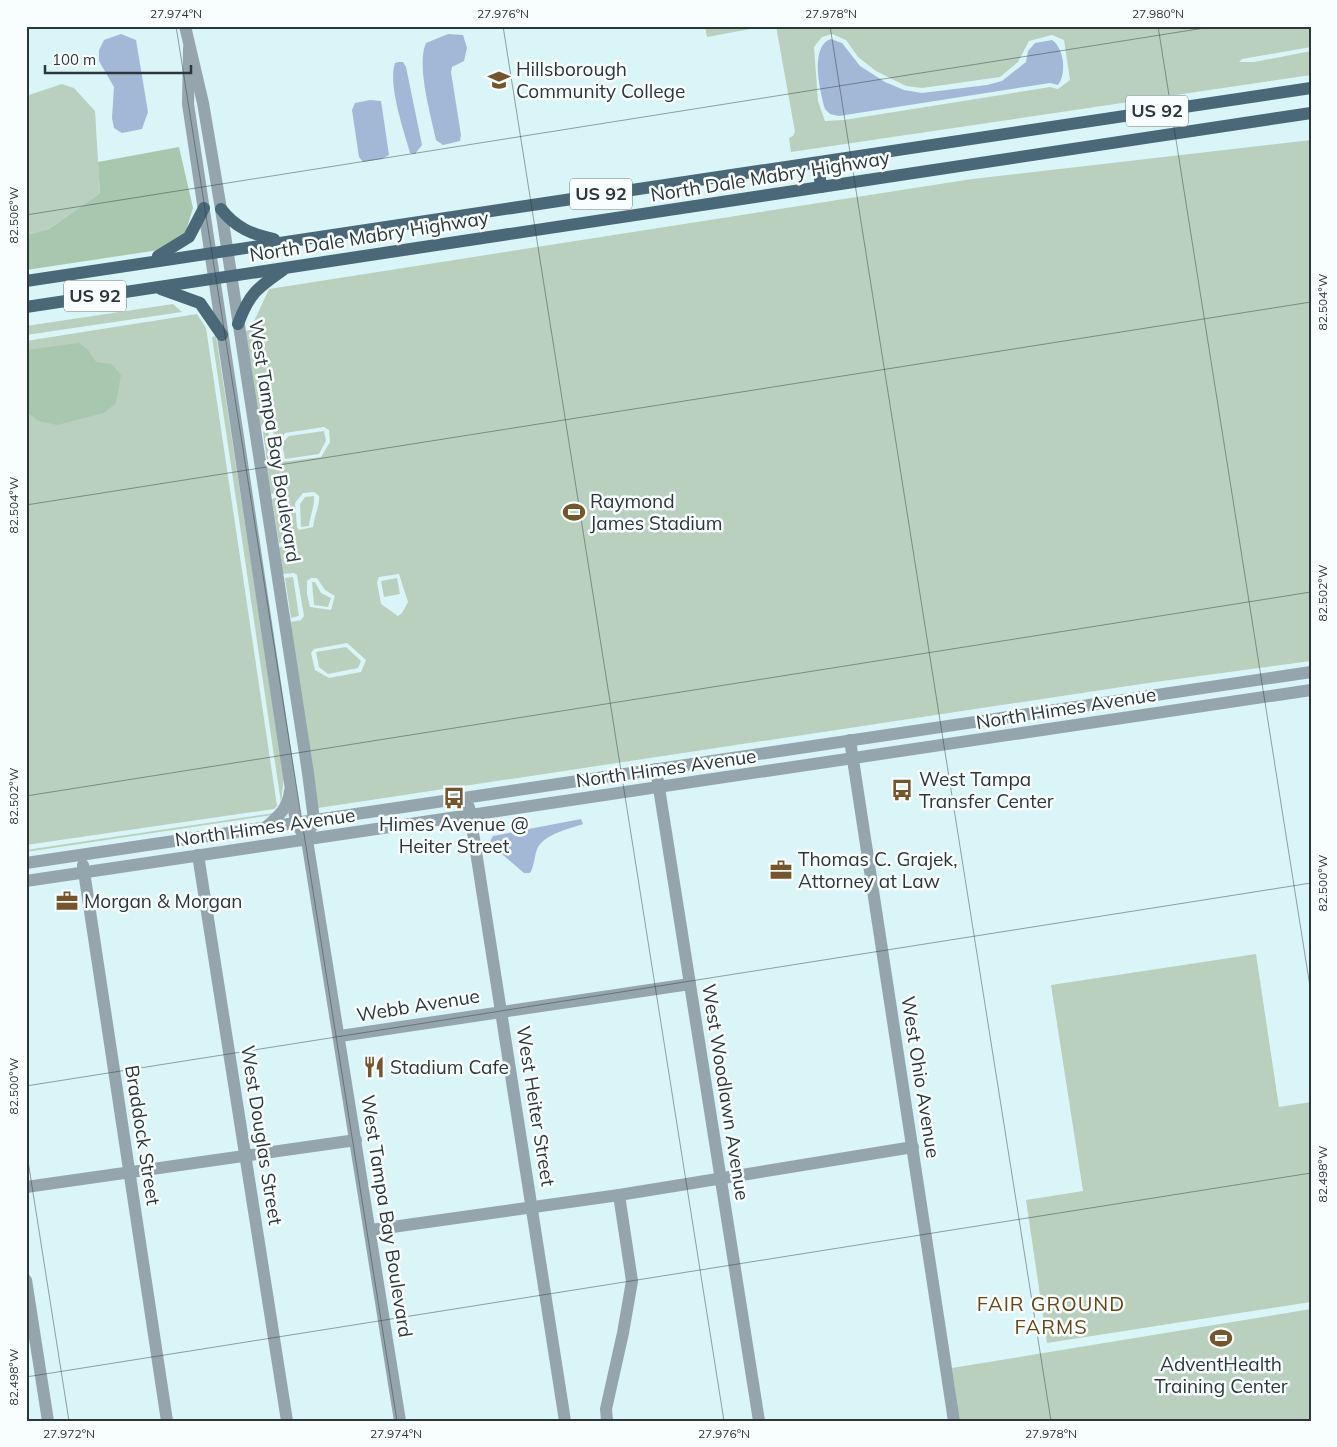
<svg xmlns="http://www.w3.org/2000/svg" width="1337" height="1447" font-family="Mulish,sans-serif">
	<rect width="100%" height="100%" fill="#d9f5f8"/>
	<!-- green -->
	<g fill="#bad0be" fill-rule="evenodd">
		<polygon points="705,26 767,26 707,37"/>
		<path d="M776 26H1311V47L1242 59 1239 62H1254L1311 51V75L791 152 789 138 793 136 795 132ZM832 34 846 40 858 57 876 71 906 86 922 88 1000 77 1018 62 1029 41 1052 35 1064 40 1070 80 1058 89 1050 87 844 120 825 121 818 101 814 47 822 37Z"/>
		<polygon points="62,84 74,88 95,111 100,193 49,229 26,235 26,96"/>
		<path d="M1311 140V661L1148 683 318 808 290 622 301 620 304 616 297 575 294 573 283 574 279 547 289 545 291 540 283 495 280 493 271 494 266 465H275L278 460 272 423 269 420H265L260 428 245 331 250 330 269 289 972 179ZM324 427 329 430 330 442 321 457 281 462 278 444 285 433ZM314 492 319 496C320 506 314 516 313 527L299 530 297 527 295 503 303 493ZM399 574 408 602 402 613 398 616 381 604 377 582 379 577ZM311 578H317L325 590 335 596 331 610 310 607 307 594V581ZM347 643 366 660 361 672 329 678 315 670 311 653 314 649Z"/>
		<polygon points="173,304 182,312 26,335 26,326"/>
		<polygon points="197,314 206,328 277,806 274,809 26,845 26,341"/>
		<polygon points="216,336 284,776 281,803 212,337"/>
		<polygon points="267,424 273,461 267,461 263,433"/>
		<polygon points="324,431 326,441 319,454 285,459 282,443 289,436"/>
		<path d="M314 496C315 506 310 515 309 526L301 527 300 504 305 497Z"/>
		<polygon points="279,497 286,541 279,543 272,499"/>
		<polygon points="293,577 299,616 291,618 285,578"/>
		<polygon points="397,578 400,594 384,597 381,581"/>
		<polygon points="312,582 315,582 321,593 331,598 328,607 314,605"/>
		<polygon points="346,647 361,661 358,668 328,674 319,667 316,652"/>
		<polygon points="274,813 273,815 26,852 26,850"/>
		<polygon points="1256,954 1279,1107 1311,1102 1311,1302 1047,1343 1026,1200 1083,1191 1051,985"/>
		<polygon points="1311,1309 1311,1421 960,1421 952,1368"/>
	</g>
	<!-- forest -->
	<g fill="#a7c7ae">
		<polygon points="179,147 193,208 185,234 159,250 26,270 26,235 49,229 100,193 98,162"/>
		<polygon points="79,343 88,350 96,362 111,364 121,375 116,403 104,413 57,425 38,421 26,411 26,350"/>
	</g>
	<!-- water -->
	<g fill="#a3b8d6">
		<polygon points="121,34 136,40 148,112 142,129 122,133 114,128 112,118 114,87 99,61 99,50 104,40"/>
		<path d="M448 34 463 35 467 48 464 61 452 67 451 72 461 135 460 141 443 145 436 140C431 116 416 65 426 43Z"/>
		<path d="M831 39 842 43 860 66 885 82 904 90 922 93 987 85 1002 81 1026 62 1028 51 1035 43 1052 40C1064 48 1067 73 1058 85L1050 83 839 116 830 114 825 109C820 92 809 46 831 39Z"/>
		<path d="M399 62H403L406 67 422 145 415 154 410 153 408 146C402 125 388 83 395 63Z"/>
		<polygon points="370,100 381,101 389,155 382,159 363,162 359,157 352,110 355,103"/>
		<path d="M581 819 583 824C569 829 547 833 538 847 534 855 535 865 530 873H524L489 843 493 836Z"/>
	</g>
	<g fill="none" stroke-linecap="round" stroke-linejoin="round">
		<!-- minor -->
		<g stroke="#95a5ae" stroke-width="12">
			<polyline points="185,26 203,103 221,209 308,773 314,820 311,828"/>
			<polyline points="189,48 188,104 296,823 307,840 400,1421"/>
			<polyline points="850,740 954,1421"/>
			<polyline points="656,769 759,1421"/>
			<polyline points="469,807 565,1421"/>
			<path d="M266 827C279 816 288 808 290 791"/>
			<polyline points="198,855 287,1421"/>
			<polyline points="26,863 1311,672"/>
			<polyline points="83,865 167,1421"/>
			<polyline points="26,881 1311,690"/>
			<polyline points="340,1036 690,984"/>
			<polyline points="26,1187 356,1140"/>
			<polyline points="371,1230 619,1195 913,1147"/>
			<polyline points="26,1280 48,1421"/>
			<polyline points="607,1421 606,1409 623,1333 632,1281 619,1195"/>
		</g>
		<!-- major -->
		<g stroke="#4a6877" stroke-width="12">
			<polyline points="818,163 821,187"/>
			<path d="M221 209C236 228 251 234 274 239"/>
			<polyline points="158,256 189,237 204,208"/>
			<polyline points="26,281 1311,88"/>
			<polyline points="161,289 200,303 222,335"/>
			<polyline points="26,307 1311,113"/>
			<path d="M238 324C249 294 257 288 283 270"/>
		</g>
	</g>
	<!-- ticks -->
	<path fill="none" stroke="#2d3739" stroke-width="1" stroke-opacity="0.45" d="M176 26 397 1421M503 26 724 1421M830 26 1051 1421M1158 26 1311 993M26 215 1217 26M26 505 1311 302M26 796 1311 592M26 1086 1311 883M26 1148 69 1421M26 1377 1311 1173"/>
	<!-- icons -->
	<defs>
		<g id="university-bare" transform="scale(1.725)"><path d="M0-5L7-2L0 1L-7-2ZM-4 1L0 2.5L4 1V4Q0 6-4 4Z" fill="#75552b" stroke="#f8fdfe" stroke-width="2.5" paint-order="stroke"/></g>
		<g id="stadium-bare" transform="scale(1.725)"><path d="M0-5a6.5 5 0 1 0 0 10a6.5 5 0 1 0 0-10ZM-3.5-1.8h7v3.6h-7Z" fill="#75552b" stroke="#f8fdfe" stroke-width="2.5" paint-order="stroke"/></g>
		<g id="bus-bare" transform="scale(1.725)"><path d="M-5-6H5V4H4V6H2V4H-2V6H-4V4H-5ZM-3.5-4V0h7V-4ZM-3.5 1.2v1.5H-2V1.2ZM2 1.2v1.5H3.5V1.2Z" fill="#75552b" stroke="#f8fdfe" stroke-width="2.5" paint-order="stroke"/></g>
		<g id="office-bare" transform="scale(1.725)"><path d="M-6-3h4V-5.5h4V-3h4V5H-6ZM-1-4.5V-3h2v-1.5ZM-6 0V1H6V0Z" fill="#75552b" stroke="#f8fdfe" stroke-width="2.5" paint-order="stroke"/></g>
		<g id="restaurant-bare" transform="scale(1.725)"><path d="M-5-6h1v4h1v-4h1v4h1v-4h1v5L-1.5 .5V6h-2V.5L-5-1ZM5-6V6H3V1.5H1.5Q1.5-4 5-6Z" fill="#75552b" stroke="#f8fdfe" stroke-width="2.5" paint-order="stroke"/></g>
	</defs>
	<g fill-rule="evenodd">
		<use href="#university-bare" x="499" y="80"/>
		<use href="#stadium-bare" x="574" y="512"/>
		<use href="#bus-bare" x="902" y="790"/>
		<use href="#bus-bare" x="454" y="798"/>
		<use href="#office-bare" x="781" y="870"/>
		<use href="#office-bare" x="67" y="901"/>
		<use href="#restaurant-bare" x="374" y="1067"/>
		<use href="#stadium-bare" x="1221" y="1338"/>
	</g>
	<g text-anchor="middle" stroke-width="5" stroke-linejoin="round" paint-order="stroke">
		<!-- shield labels -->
		<g fill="#f8fdfe" stroke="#6a7274" stroke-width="1">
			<rect x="1126" y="95.5" width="62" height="31" rx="4"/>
			<rect x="570" y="178.5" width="62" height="31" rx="4"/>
			<rect x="64" y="280.5" width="62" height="31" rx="4"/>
		</g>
		<g font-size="18" font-weight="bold" fill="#2d3739">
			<text x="1157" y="117">US 92</text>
			<text x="601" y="200">US 92</text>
			<text x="95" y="302">US 92</text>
		</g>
		<!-- poi labels -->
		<g font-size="19" fill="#2d3739" stroke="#f8fdfe" text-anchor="start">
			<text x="516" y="76">Hillsborough<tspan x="516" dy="22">Community College</tspan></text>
			<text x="590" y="508">Raymond<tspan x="590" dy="22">James Stadium</tspan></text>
			<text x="919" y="786">West Tampa<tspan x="919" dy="22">Transfer Center</tspan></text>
			<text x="454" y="831" text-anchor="middle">Himes Avenue @<tspan x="454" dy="22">Heiter Street</tspan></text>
			<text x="798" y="866">Thomas C. Grajek,<tspan x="798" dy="22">Attorney at Law</tspan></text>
			<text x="84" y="908">Morgan &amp; Morgan</text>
			<text x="390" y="1074">Stadium Cafe</text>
			<text x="1221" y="1371" text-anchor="middle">AdventHealth<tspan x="1221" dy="22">Training Center</tspan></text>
		</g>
		<!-- street labels -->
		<g font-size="19" fill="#2d3739" stroke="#f8fdfe">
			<text transform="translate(770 176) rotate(-9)" y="7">North Dale Mabry Highway</text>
			<text transform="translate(369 236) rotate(-9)" y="7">North Dale Mabry Highway</text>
			<text transform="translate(275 441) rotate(81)" y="7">West Tampa Bay Boulevard</text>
			<text transform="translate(1066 708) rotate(-9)" y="7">North Himes Avenue</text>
			<text transform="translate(666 768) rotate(-8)" y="7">North Himes Avenue</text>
			<text transform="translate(265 827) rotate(-8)" y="7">North Himes Avenue</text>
			<text transform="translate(418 1005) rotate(-9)" y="7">Webb Avenue</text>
			<text transform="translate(921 1077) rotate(81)" y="7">West Ohio Avenue</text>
			<text transform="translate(726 1092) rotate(81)" y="7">West Woodlawn Avenue</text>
			<text transform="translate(536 1106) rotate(81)" y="7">West Heiter Street</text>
			<text transform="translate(143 1135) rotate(81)" y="7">Braddock Street</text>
			<text transform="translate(262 1135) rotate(81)" y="7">West Douglas Street</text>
			<text transform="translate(387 1216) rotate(81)" y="7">West Tampa Bay Boulevard</text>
		</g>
		<!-- neighbourhood labels -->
		<g font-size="20" letter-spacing="1" fill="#694513" stroke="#f8fdfe">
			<text x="1051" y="1311">FAIR GROUND<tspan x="1051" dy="23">FARMS</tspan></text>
		</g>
	</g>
	<!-- border -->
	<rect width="1337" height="1447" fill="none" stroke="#f8fdfe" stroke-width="55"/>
	<!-- scale -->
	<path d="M45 65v8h146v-8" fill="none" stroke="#2d3739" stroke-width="2.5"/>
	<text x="52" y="65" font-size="15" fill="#2d3739" stroke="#f8fdfe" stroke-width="4" paint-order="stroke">100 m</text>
	<rect x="28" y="28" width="1282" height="1392" fill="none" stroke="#2d3739" stroke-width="2"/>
	<g font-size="12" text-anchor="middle" fill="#2d3739">
		<text x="176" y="18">27.974°N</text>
		<text x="503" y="18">27.976°N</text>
		<text x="831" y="18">27.978°N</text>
		<text x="1158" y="18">27.980°N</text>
		<text transform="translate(14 215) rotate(-90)" y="4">82.506°W</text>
		<text transform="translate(1323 302) rotate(-90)" y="4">82.504°W</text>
		<text transform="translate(14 505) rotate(-90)" y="4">82.504°W</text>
		<text transform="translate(1323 593) rotate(-90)" y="4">82.502°W</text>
		<text transform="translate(14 796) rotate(-90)" y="4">82.502°W</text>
		<text transform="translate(1323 883) rotate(-90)" y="4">82.500°W</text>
		<text transform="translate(14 1086) rotate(-90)" y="4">82.500°W</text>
		<text transform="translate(1323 1174) rotate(-90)" y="4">82.498°W</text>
		<text transform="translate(14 1377) rotate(-90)" y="4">82.498°W</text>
		<text x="69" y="1438">27.972°N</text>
		<text x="396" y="1438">27.974°N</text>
		<text x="724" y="1438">27.976°N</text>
		<text x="1051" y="1438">27.978°N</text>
	</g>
</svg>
